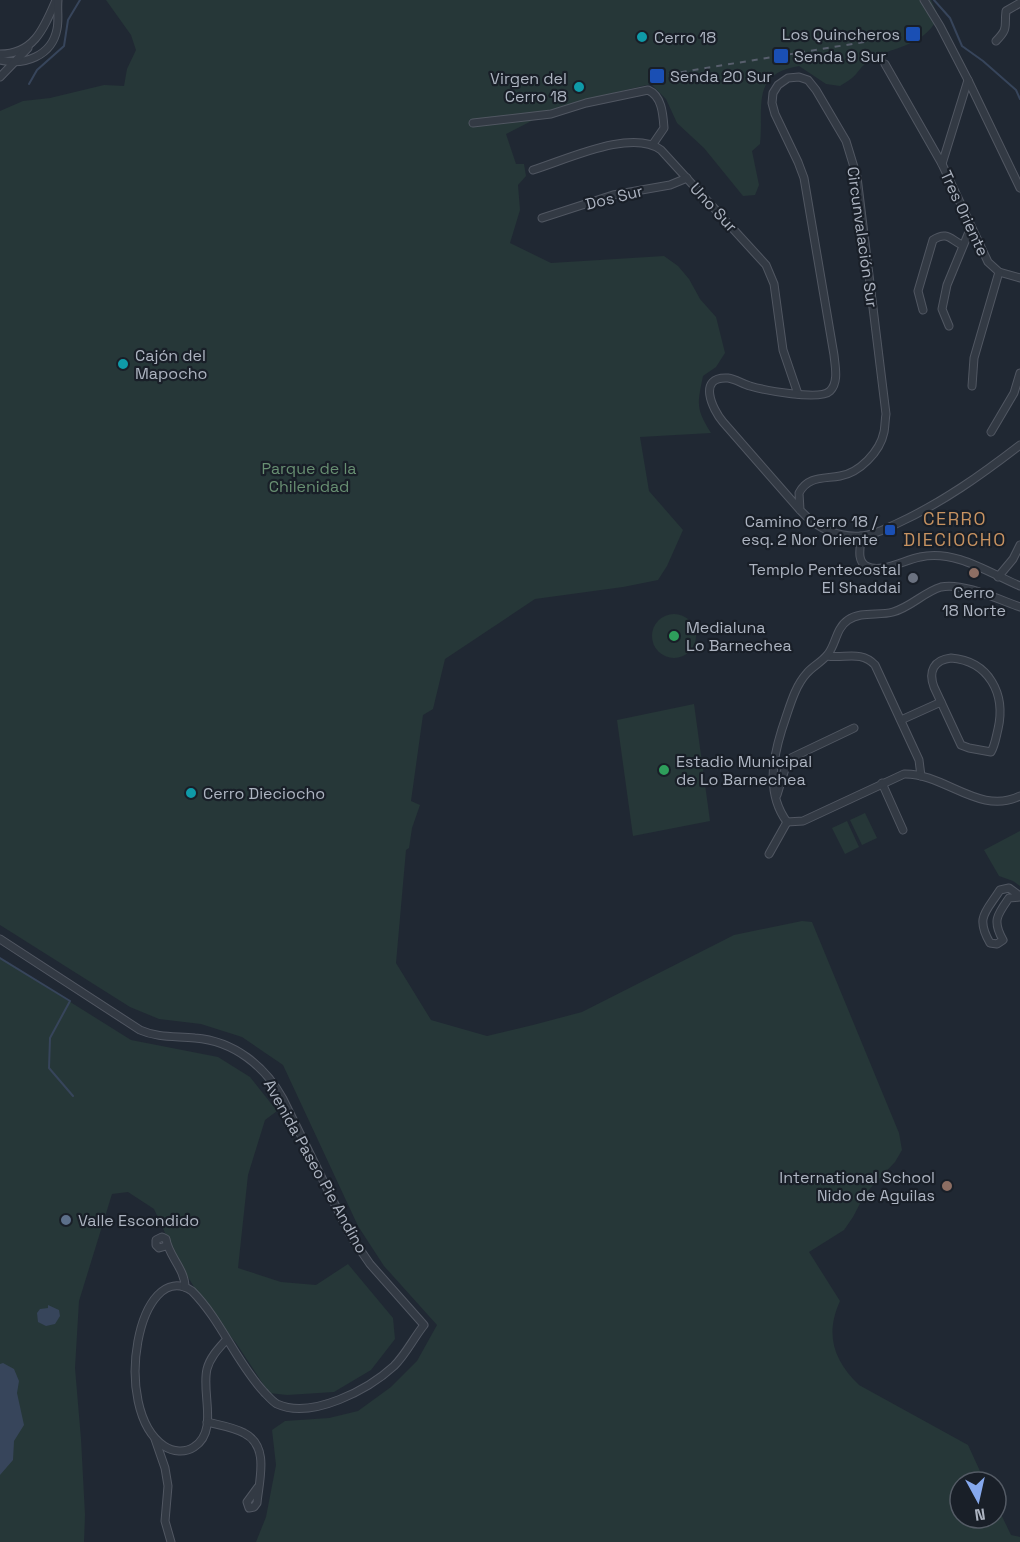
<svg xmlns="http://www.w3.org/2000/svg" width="1020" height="1542" font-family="'Space Grotesk',sans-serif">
	<rect width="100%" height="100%" fill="#202833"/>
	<!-- green -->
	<g fill="#263738">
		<path d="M106 0H931L939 17C918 52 893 43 865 64 860 68 857 74 852 78 849 81 844 83 840 86L826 84 799 66C750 74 764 107 760 144L752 151 759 185 755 195 743 196 704 148 677 123 666 99 651 84 601 96 551 111 506 134 516 164H524L526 176 518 185 520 210 510 243 551 263 664 256 678 266 689 279 700 299 716 317 725 353 716 367 703 376C697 405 696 409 711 433L640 437 649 491 683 530 667 566 658 580 623 587 535 599 445 659 433 709 423 715 411 801 420 805 412 828 409 848 406 850 396 963 431 1020 487 1036 533 1025 582 1012 734 935 802 921 812 922 899 1133 902 1150 895 1162 865 1194 853 1217 844 1230 809 1252 840 1301C825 1334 833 1360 859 1385L968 1445 985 1482H960V1518H996V1504L1011 1535 1020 1537V1542H256L266 1517 276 1465 272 1430 285 1421 329 1418 358 1411 391 1387 417 1361 437 1325 384 1266 358 1226 283 1065 242 1037 201 1024 159 1019 130 1007 0 925V111L23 101 50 98 104 85 124 86 127 69 136 50 131 35Z"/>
		<circle cx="674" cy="636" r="22"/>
		<polygon points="694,704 710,821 633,836 617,720"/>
		<polygon points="865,813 877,838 862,845 850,820"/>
		<polygon points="847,821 859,847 845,854 832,828"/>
		<polygon points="1020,831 1020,886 1013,881 999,876 984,850"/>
		<polygon points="0,958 131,1040 218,1057 250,1077 277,1111 265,1120 248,1175 238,1268 281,1282 316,1285 348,1264 393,1318 395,1339 371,1370 334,1392 287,1395 269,1393 236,1343 205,1305 177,1259 154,1209 128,1192 112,1194 79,1301 75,1368 81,1439 85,1515 84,1542 0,1542"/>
	</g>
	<!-- water -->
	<g fill="#37455b">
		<polygon points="48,1305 59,1310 60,1316 55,1324 46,1326 38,1322 37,1313 40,1309 48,1308"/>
		<polygon points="3,1363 14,1369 19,1381 17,1393 24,1425 14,1441 13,1460 0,1475 0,1364"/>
	</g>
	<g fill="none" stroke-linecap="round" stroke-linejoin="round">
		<!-- stream -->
		<g stroke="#37455b" stroke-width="2">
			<polyline points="934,0 950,18 962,46 983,61 1016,90 1020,99"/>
			<polyline points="29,84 37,70 64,46 68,20 80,0"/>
			<polyline points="0,958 70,1001 50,1038 49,1068 73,1096"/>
		</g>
		<!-- minor casing -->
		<g stroke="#515762" stroke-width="9">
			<g id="minor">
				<polyline points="924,0 940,26 968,80 1020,188"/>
				<path d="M996 41C1009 28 1004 27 1006 11L1020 3"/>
				<path d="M0 54C34 54 44 28 56 0"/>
				<path d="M0 60C24 66 52 56 57 29 59 20 57 10 58 0"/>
				<polyline points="885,64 942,164 988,262 999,272 1020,278"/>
				<polyline points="0,77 28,48"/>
				<path d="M473 123 551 114 586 103 648 90C662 96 663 114 664 128L653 144"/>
				<polyline points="942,164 968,80"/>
				<path d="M533 170C566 160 632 128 661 150L766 265 774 284 783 350 798 394"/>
				<polyline points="542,218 613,195 670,185 687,178"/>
				<path d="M923 310 918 291 933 240C947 231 950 239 962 245"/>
				<polyline points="949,326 942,309 947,285 971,227"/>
				<polyline points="972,386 974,358 999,272"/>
				<polyline points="991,432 1014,393 1020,373"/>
				<path d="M800 510 799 493C808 476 823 479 840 476 859 473 880 452 884 432 885 427 885 420 886 414L857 177 846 141 816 90 808 80 799 77 788 78 778 85 773 93 772 103 775 114 798 162 804 178 834 355C835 366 839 382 830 391 820 401 764 390 750 386 742 384 736 379 728 378 697 376 712 409 723 422L800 510C816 528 838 538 862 536 874 535 885 529 896 524 942 503 981 475 1020 445"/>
				<path d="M861 536C861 546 856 560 866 566 881 574 904 560 920 557 955 549 989 573 1020 586"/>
				<polyline points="998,577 1013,559 1020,545"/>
				<path d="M827 656C844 659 861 650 875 665L919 760 921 776"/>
				<path d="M951 658C989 661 1006 694 998 729 996 737 995 745 991 752L969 748 961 745 934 687C928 671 934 660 951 658Z"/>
				<polyline points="901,720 941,702"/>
				<polyline points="882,783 903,830"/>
				<polyline points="777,795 785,769 791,758 854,728"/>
				<path d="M787 822C764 791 774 751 786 717 791 702 796 685 807 673 813 666 822 662 828 654 836 644 836 628 848 620 861 611 879 616 893 612 911 607 924 592 941 587 962 582 1000 600 1020 607"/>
				<path d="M787 822 803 821 904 774C945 773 979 816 1020 796"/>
				<polyline points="769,854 787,822"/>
				<path d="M1020 896 1009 888 1000 890C986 912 975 917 990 943L997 944 1003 940C992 921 997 915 1009 898L1020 897"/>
				<path d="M0 939 140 1030C158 1038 175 1036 195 1038 234 1041 265 1066 283 1099L350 1235 370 1264 424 1325C413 1339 406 1354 394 1366 369 1389 312 1420 277 1404 273 1402 267 1395 264 1392 236 1362 221 1320 192 1291 139 1256 110 1409 164 1446 173 1452 185 1453 194 1447 219 1431 201 1393 207 1369 210 1357 219 1348 227 1339"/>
				<path d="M166 1246 159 1248 156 1245V1240L162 1237 166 1239C168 1255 185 1269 185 1287"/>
				<path d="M207 1422C219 1425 233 1427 244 1433 270 1446 259 1480 257 1503L254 1507 249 1508 247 1502 258 1487"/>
				<polyline points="155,1439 165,1468 168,1486 165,1521 171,1542"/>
			</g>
		</g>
		<!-- minor -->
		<use href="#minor" stroke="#333a44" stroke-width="7"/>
		<!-- rail -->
		<polyline stroke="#585f6d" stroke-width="2" stroke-dasharray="6 6" stroke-linecap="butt" points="657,76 913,34"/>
	</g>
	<!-- markers -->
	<g fill="#1a4fb4" stroke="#191f28" stroke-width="2">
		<rect x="905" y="26" width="16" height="16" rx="3"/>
		<rect x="773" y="48" width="16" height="16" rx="3"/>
		<rect x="649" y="68" width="16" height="16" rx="3"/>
		<rect x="884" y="524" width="12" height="12" rx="3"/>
	</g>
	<g fill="#0f9aa8" stroke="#191f28" stroke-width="2">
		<circle cx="642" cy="37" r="6"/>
		<circle cx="579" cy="87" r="6"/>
		<circle cx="123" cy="364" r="6"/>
		<circle cx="191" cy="793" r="6"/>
	</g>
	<g fill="#8d6e63" stroke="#191f28" stroke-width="2">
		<circle cx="974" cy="573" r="6"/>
		<circle cx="947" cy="1186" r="6"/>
	</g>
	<circle fill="#6b7280" stroke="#191f28" stroke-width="2" cx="913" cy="578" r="6"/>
	<g fill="#2e9e5b" stroke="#191f28" stroke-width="2">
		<circle cx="674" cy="636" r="6"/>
		<circle cx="664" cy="770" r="6"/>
	</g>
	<circle fill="#5c6f8a" stroke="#191f28" stroke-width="2" cx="66" cy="1220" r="6"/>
	<g text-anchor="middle" stroke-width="4.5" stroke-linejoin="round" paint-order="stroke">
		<!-- poi labels -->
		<g font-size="16" fill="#adb4c1" stroke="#191f28" text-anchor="start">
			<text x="900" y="40" text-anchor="end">Los Quincheros</text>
			<text x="654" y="43">Cerro 18</text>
			<text x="794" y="62">Senda 9 Sur</text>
			<text x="670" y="82">Senda 20 Sur</text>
			<text x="567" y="84" text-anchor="end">Virgen del<tspan x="567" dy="18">Cerro 18</tspan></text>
			<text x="135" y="361">Cajón del<tspan x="135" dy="18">Mapocho</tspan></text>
			<text x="878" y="527" text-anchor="end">Camino Cerro 18 /<tspan x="878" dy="18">esq. 2 Nor Oriente</tspan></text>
			<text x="901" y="575" text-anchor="end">Templo Pentecostal<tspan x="901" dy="18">El Shaddai</tspan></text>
			<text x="974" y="598" text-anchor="middle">Cerro<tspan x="974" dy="18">18 Norte</tspan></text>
			<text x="686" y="633">Medialuna<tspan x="686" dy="18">Lo Barnechea</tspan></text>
			<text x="676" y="767">Estadio Municipal<tspan x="676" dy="18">de Lo Barnechea</tspan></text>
			<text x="203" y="799">Cerro Dieciocho</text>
			<text x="935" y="1183" text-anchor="end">International School<tspan x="935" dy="18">Nido de Aguilas</tspan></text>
			<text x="78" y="1226">Valle Escondido</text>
		</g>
		<!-- street labels -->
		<g font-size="16" fill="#adb4c1" stroke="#191f28">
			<text transform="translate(614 197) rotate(-14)" y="6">Dos Sur</text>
			<text transform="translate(714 207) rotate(47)" y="6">Uno Sur</text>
			<text transform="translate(965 213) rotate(65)" y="6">Tres Oriente</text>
			<text transform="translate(863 237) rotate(82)" y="6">Circunvalación Sur</text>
			<text transform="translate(316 1166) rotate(61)" y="6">Avenida Paseo Pie Andino</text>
		</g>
		<!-- park labels -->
		<g font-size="16" fill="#688f72" stroke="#191f28">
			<text x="309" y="474">Parque de la<tspan x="309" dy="18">Chilenidad</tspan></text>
		</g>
		<!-- neighbourhood labels -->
		<g font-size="18" letter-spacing="1.5" fill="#c89361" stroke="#191f28">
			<text x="955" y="525">CERRO<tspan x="955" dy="21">DIECIOCHO</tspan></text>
		</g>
	</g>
	<!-- north arrow -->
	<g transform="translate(978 1500) rotate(172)"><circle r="28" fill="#191f28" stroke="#545b65" stroke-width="1.5"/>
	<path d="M0-4.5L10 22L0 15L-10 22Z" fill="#86a9ee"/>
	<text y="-9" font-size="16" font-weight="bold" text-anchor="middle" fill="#adb4c1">N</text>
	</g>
</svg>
